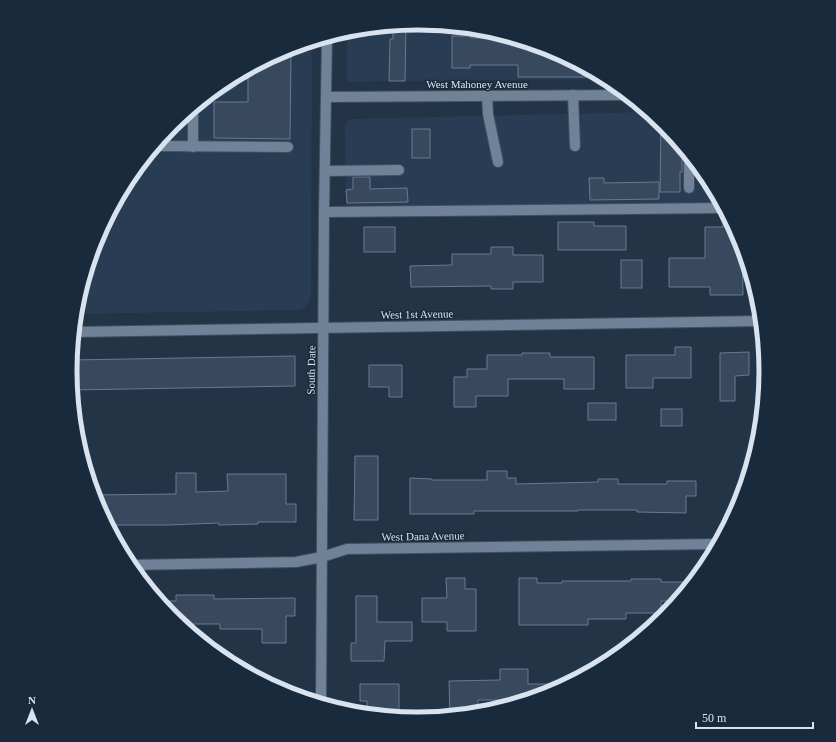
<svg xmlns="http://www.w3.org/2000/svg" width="836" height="742" font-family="Georgia,serif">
	<rect width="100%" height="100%" fill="#233446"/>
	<!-- built -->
	<g fill="#283c54">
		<polygon points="418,23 486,30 551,50 606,79 389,81 347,82 347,31"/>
		<polygon points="312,41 311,295 309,302 304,308 297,310 76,314 77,303 97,238 129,177 172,125 225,82 285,49"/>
		<polygon points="649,112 664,125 707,178 721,203 346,207 345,125 350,119"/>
	</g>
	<!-- building -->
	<g fill="#38495d" stroke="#677a90">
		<polygon points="406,24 405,81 389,81 390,39 393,39 393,25"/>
		<polygon points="452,36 471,36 471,38 495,38 497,36 507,36 551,50 603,77 518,77 518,65 470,65 470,68 452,68"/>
		<polygon points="291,48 290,139 214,138 214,102 248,102 248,69 285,49"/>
		<polygon points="661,123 685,151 682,156 682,172 680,172 680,192 660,192"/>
		<rect x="412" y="129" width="18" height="29"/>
		<polygon points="353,177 370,177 370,189 407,188 408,202 347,203 346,190 353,189"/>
		<polygon points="589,178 604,178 604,183 659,182 659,199 590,200"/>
		<polygon points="726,213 740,238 742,246 743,295 710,295 710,287 669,287 669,258 705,258 705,227 723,227 723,214"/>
		<polygon points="558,222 594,222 594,226 626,226 626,250 558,250"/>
		<rect x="364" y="227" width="31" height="25"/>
		<polygon points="491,247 513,247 513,255 543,255 543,282 513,282 513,289 491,289 491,286 411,287 410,266 452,265 452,254 491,254"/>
		<rect x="621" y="260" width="21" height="28"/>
		<polygon points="675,347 691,347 691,378 653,378 653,388 626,388 626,355 675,355"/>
		<polygon points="749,352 749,375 735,376 735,401 720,401 720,353"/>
		<polygon points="522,353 550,353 550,357 594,357 594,389 564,389 564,379 508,379 508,396 476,396 476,407 454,407 454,377 467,377 467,369 487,369 487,355 522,355"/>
		<polygon points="295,356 295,386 72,390 70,371 71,360"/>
		<polygon points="369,365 402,365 402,397 389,397 389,387 369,387"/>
		<rect x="588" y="403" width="28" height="17"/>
		<rect x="661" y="409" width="21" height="17"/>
		<polygon points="355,456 378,456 378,520 354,520"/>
		<polygon points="487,471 507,471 507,478 516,478 516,484 598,482 598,479 618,479 618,484 667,484 667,481 696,481 696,496 686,496 686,513 637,512 637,510 578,510 578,511 474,511 474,514 410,514 410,478 432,479 432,480 487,480"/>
		<polygon points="176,473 196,473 196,492 228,491 227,474 286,474 286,504 296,504 296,522 258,522 258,524 219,525 219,523 169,525 108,525 96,504 94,495 176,494"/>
		<polygon points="446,578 465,578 465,589 476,589 476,631 447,631 447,622 422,622 422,598 447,598"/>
		<polygon points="519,578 537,578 537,583 562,583 562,581 631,581 631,579 661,579 661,582 693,582 677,601 661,601 661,613 626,613 626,619 588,619 588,625 519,625"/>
		<polygon points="176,595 214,595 214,599 295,598 295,616 286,616 286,643 262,643 262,629 220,629 220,624 181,624 172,617 158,601 176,601"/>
		<polygon points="356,596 377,596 377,622 412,622 412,641 385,641 384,661 351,661 351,643 356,643"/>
		<polygon points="500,669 528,669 528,684 567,684 551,693 506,706 506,700 478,700 478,713 450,716 449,681 500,680"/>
		<polygon points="360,684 399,684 399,713 367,713 367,701 360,701"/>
	</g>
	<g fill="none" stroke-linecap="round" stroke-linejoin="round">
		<!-- minor casing -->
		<g stroke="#414f5f" stroke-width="12">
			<g id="minor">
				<polyline points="220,85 226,86 233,82 235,76"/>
				<polyline points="573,95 575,146"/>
				<polyline points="487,96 488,114 498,162"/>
				<polyline points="326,97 628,95"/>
				<polyline points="193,108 193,147"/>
				<polyline points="154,146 288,147"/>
				<polyline points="689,156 689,188"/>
				<polyline points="325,171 399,170"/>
				<polyline points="324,212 723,208"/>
				<polyline points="74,332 761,321"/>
				<polyline points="129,565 296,562 322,557 347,549 718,544"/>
				<polyline points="321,703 324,212 327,37"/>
			</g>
		</g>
		<!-- minor -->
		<use href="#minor" stroke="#6f8298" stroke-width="10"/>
	</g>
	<g text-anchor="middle" stroke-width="3" stroke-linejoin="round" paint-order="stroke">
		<!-- street labels -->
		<g font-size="11" fill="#d9e3ef" stroke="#192a3c">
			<text x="477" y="88">West Mahoney Avenue</text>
			<text transform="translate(417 314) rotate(-1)" y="4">West 1st Avenue</text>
			<text transform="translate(311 370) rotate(-89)" y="4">South Date</text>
			<text transform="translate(423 536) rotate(-1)" y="4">West Dana Avenue</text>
		</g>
	</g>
	<!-- crop -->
	<path d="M0 0H836V742H0ZM77 371a341 341 0 1 1 682 0a341 341 0 1 1-682 0Z" fill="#192a3c" fill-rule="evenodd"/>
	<path fill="none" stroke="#d9e3ef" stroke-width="5" d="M77 371a341 341 0 1 1 682 0a341 341 0 1 1-682 0Z"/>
	<!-- north arrow -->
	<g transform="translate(32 710)" stroke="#192a3c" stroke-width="3" paint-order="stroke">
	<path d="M0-3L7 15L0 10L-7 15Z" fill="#d9e3ef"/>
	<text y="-6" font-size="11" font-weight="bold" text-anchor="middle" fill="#d9e3ef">N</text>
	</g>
	<!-- scale -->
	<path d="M696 722v6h117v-6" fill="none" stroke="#d9e3ef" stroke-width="2"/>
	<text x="702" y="722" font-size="12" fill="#d9e3ef" stroke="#192a3c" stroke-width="3" paint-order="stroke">50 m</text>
</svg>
